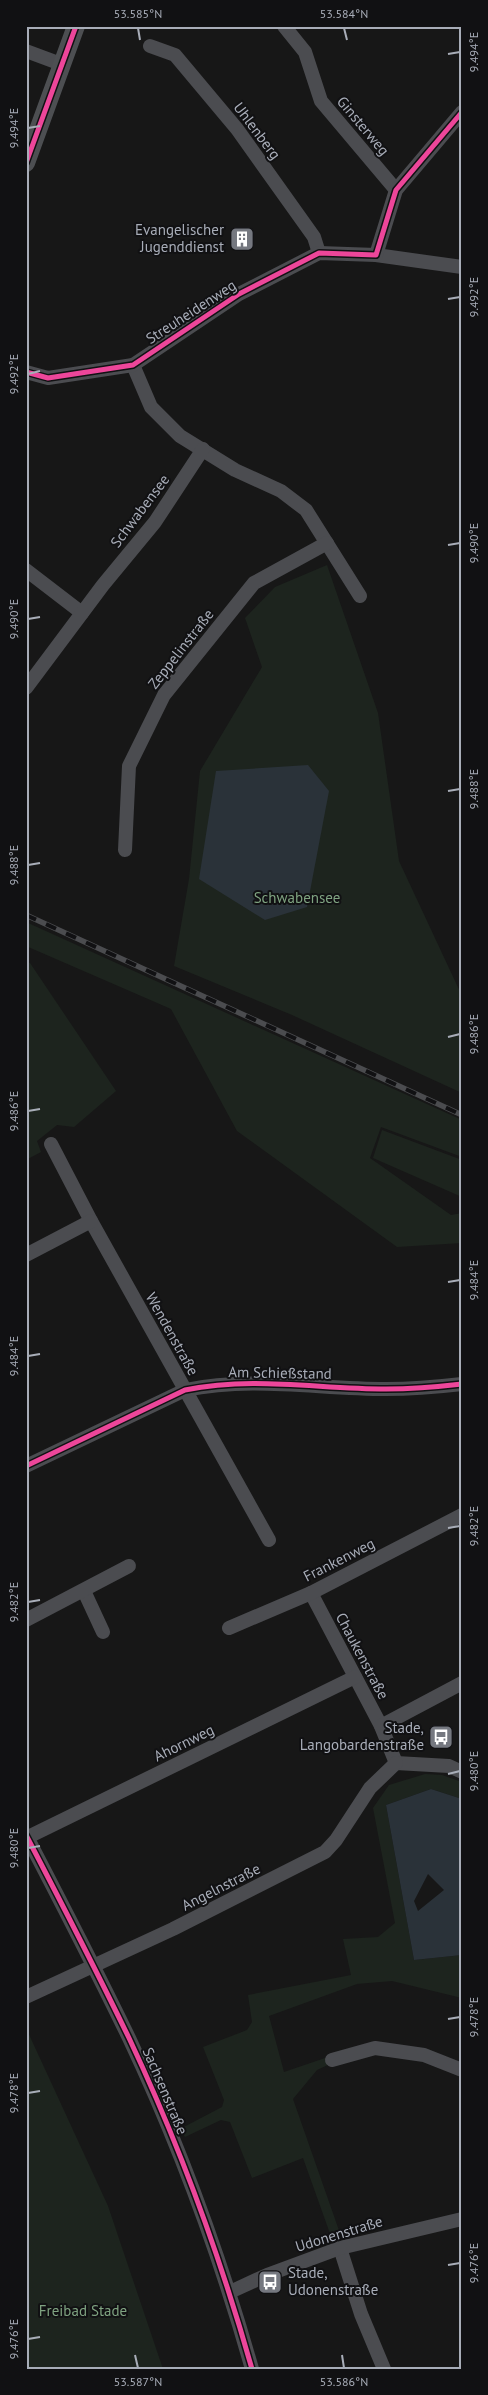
<svg xmlns="http://www.w3.org/2000/svg" width="488" height="2395" font-family="'PT Sans',sans-serif">
	<rect width="100%" height="100%" fill="#171717"/>
	<!-- green -->
	<g fill="#1d241e">
		<polygon points="327,565 378,713 399,861 462,996 462,1093 292,1015 174,966 189,879 200,771 262,667 245,618 275,587"/>
		<polygon points="26,922 462,1120 462,1157 381,1127 370,1158 451,1215 462,1213 462,1243 397,1247 237,1131 171,1009 26,946"/>
		<polygon points="26,962 30,963 116,1091 74,1127 57,1125 37,1141 41,1152 26,1160"/>
		<polygon points="382,1130 462,1160 462,1197 373,1158"/>
		<polygon points="425,1774 442,1775 462,1782 462,1799 431,1789 386,1805 414,1960 462,1955 462,1998 392,1981 357,1984 269,2016 284,2072 328,2057 330,2064 317,2070 293,2099 342,2239 333,2242 303,2158 252,2178 230,2122 221,2120 185,2137 180,2129 222,2107 224,2100 203,2047 247,2030 252,2022 248,1995 351,1975 343,1939 378,1937 395,1923 373,1808 389,1785"/>
		<polygon points="26,2028 108,2206 163,2369 26,2369"/>
	</g>
	<!-- water -->
	<g fill="#2a3239" fill-rule="evenodd">
		<polygon points="308,765 329,791 307,907 265,920 199,879 216,771"/>
		<path d="M431 1789 462 1799V1955L414 1960 386 1805ZM428 1874 444 1890 418 1911 414 1901Z"/>
	</g>
	<g fill="none" stroke-linecap="round" stroke-linejoin="round">
		<!-- minor -->
		<g stroke="#4b4c50" stroke-width="14">
			<polyline points="284,26 305,52 321,101 396,190"/>
			<polyline points="150,46 175,55 237,129 314,237 319,253"/>
			<polyline points="26,51 61,64"/>
			<polyline points="376,255 462,267"/>
			<polyline points="133,365 151,407 180,436 235,470 281,491 306,510 360,596"/>
			<polyline points="26,372 48,378 133,365 239,294 319,253 376,255 396,190 462,112"/>
			<polyline points="26,570 82,613"/>
			<polyline points="26,688 103,585 155,522 203,449"/>
			<polyline points="125,850 129,766 164,695 254,583 327,543"/>
			<polyline points="51,1144 91,1221 269,1540"/>
			<polyline points="26,1255 91,1221"/>
			<path d="M26 1466 185 1390C254 1376 317 1389 386 1389 411 1389 436 1387 462 1384"/>
			<polyline points="84,1591 103,1632"/>
			<polyline points="311,1593 381,1726 396,1763"/>
			<polyline points="26,1620 129,1566"/>
			<polyline points="229,1628 311,1593 462,1515"/>
			<polyline points="381,1726 462,1683"/>
			<polyline points="396,1763 449,1766 462,1772"/>
			<path d="M26 1835C61 1902 96 1970 129 2038 179 2144 220 2256 252 2369"/>
			<polyline points="26,1838 355,1677"/>
			<polyline points="26,1997 173,1929 325,1852 336,1840 370,1788 396,1763"/>
			<polyline points="332,2060 375,2048 424,2055 462,2070"/>
			<polyline points="340,2248 361,2314 384,2369"/>
			<polyline points="230,2292 267,2275 340,2248 462,2219"/>
		</g>
		<!-- major -->
		<polyline stroke="#4d4f52" stroke-width="18" points="26,163 76,26"/>
		<!-- rail casing -->
		<g stroke="#4b4c4f" stroke-width="5.5">
			<polyline id="rail" points="26,915 462,1115"/>
		</g>
		<!-- rail -->
		<use href="#rail" stroke="#111113" stroke-width="4" stroke-dasharray="11" stroke-linecap="butt"/>
		<!-- cycleway casing -->
		<g stroke="#111113" stroke-width="8">
			<g id="cycleway">
				<polyline points="26,163 76,26"/>
				<polyline points="26,372 48,378 133,365 239,294 319,253 376,255 396,190 462,112"/>
				<path d="M26 1466 185 1390C254 1376 317 1389 386 1389 411 1389 436 1387 462 1384"/>
				<path d="M26 1835C61 1902 96 1970 129 2038 179 2144 220 2256 252 2369"/>
			</g>
		</g>
		<!-- cycleway -->
		<use href="#cycleway" stroke="#ed469a" stroke-width="5"/>
	</g>
	<!-- ticks -->
	<path fill="none" stroke="#a8adb8" stroke-width="2" d="M138 28 140 40M344 28 347 40M448 54 460 52M28 128 40 126M448 299 460 297M28 374 40 371M448 545 460 543M28 619 40 617M448 791 460 789M28 865 40 863M448 1037 460 1034M28 1111 40 1109M448 1282 460 1280M28 1356 40 1354M448 1528 460 1526M28 1602 40 1600M448 1774 460 1771M28 1848 40 1846M448 2019 460 2017M28 2093 40 2091M448 2265 460 2263M28 2339 40 2337M135 2355 138 2368M342 2355 344 2368"/>
	<!-- icons -->
	<defs>
		<g id="building-square" transform="scale(1.25)"><rect x="-9" y="-9" width="18" height="18" rx="4" fill="#757880" stroke="#111113"/><path d="M-4-6H4V6H1V3H-1V6H-4ZM-2.5-4.3h1.7v1.8h-1.7ZM.8-4.3h1.7v1.8H.8ZM-2.5-1h1.7V.8h-1.7ZM.8-1h1.7V.8H.8Z" fill="#fff"/></g>
		<g id="bus-square" transform="scale(1.25)"><rect x="-9" y="-9" width="18" height="18" rx="4" fill="#757880" stroke="#111113"/><path d="M-5-6H5V4H4V6H2V4H-2V6H-4V4H-5ZM-3.5-4V0h7V-4ZM-3.5 1.2v1.5H-2V1.2ZM2 1.2v1.5H3.5V1.2Z" fill="#fff"/></g>
	</defs>
	<g fill-rule="evenodd">
		<use href="#building-square" x="242" y="239"/>
		<use href="#bus-square" x="441" y="1737"/>
		<use href="#bus-square" x="270" y="2282"/>
	</g>
	<g text-anchor="middle" stroke-width="4" stroke-linejoin="round" paint-order="stroke">
		<!-- street labels -->
		<g font-size="15" fill="#a8adb8" stroke="#111113">
			<text transform="translate(363 126) rotate(50)" y="5">Ginsterweg</text>
			<text transform="translate(257 131) rotate(53)" y="5">Uhlenberg</text>
			<text transform="translate(191 312) rotate(-33)" y="5">Streuheidenweg</text>
			<text transform="translate(140 511) rotate(-53)" y="5">Schwabensee</text>
			<text transform="translate(181 649) rotate(-52)" y="5">Zeppelinstraße</text>
			<text transform="translate(172 1334) rotate(61)" y="5">Wendenstraße</text>
			<text transform="translate(280 1373) rotate(1)" y="5">Am Schießstand</text>
			<text transform="translate(339 1560) rotate(-27)" y="5">Frankenweg</text>
			<text transform="translate(362 1656) rotate(62)" y="5">Chaukenstraße</text>
			<text transform="translate(184 1743) rotate(-26)" y="5">Ahornweg</text>
			<text transform="translate(221 1887) rotate(-27)" y="5">Angelnstraße</text>
			<text transform="translate(165 2091) rotate(67)" y="5">Sachsenstraße</text>
			<text transform="translate(339 2234) rotate(-17)" y="5">Udonenstraße</text>
		</g>
		<!-- poi labels -->
		<g font-size="15" fill="#a8adb8" stroke="#111113" text-anchor="end">
			<text x="224" y="235">Evangelischer<tspan x="224" dy="17">Jugenddienst</tspan></text>
			<text x="424" y="1733">Stade,<tspan x="424" dy="17">Langobardenstraße</tspan></text>
			<text x="288" y="2278" text-anchor="start">Stade,<tspan x="288" dy="17">Udonenstraße</tspan></text>
		</g>
		<!-- park labels -->
		<g font-size="15" fill="#7fa381" stroke="#111113">
			<text x="297" y="903">Schwabensee</text>
			<text x="83" y="2316">Freibad Stade</text>
		</g>
	</g>
	<!-- border -->
	<rect width="488" height="2395" fill="none" stroke="#111113" stroke-width="55"/>
	<rect x="28" y="28" width="432" height="2340" fill="none" stroke="#a8adb8" stroke-width="2"/>
	<g font-size="12" text-anchor="middle" fill="#a8adb8">
		<text x="138" y="18">53.585°N</text>
		<text x="344" y="18">53.584°N</text>
		<text transform="translate(474 52) rotate(-90)" y="4">9.494°E</text>
		<text transform="translate(14 128) rotate(-90)" y="4">9.494°E</text>
		<text transform="translate(474 297) rotate(-90)" y="4">9.492°E</text>
		<text transform="translate(14 374) rotate(-90)" y="4">9.492°E</text>
		<text transform="translate(474 543) rotate(-90)" y="4">9.490°E</text>
		<text transform="translate(14 619) rotate(-90)" y="4">9.490°E</text>
		<text transform="translate(474 789) rotate(-90)" y="4">9.488°E</text>
		<text transform="translate(14 865) rotate(-90)" y="4">9.488°E</text>
		<text transform="translate(474 1034) rotate(-90)" y="4">9.486°E</text>
		<text transform="translate(14 1111) rotate(-90)" y="4">9.486°E</text>
		<text transform="translate(474 1280) rotate(-90)" y="4">9.484°E</text>
		<text transform="translate(14 1356) rotate(-90)" y="4">9.484°E</text>
		<text transform="translate(474 1526) rotate(-90)" y="4">9.482°E</text>
		<text transform="translate(14 1602) rotate(-90)" y="4">9.482°E</text>
		<text transform="translate(474 1771) rotate(-90)" y="4">9.480°E</text>
		<text transform="translate(14 1848) rotate(-90)" y="4">9.480°E</text>
		<text transform="translate(474 2017) rotate(-90)" y="4">9.478°E</text>
		<text transform="translate(14 2093) rotate(-90)" y="4">9.478°E</text>
		<text transform="translate(474 2263) rotate(-90)" y="4">9.476°E</text>
		<text transform="translate(14 2339) rotate(-90)" y="4">9.476°E</text>
		<text x="138" y="2386">53.587°N</text>
		<text x="344" y="2386">53.586°N</text>
	</g>
</svg>
